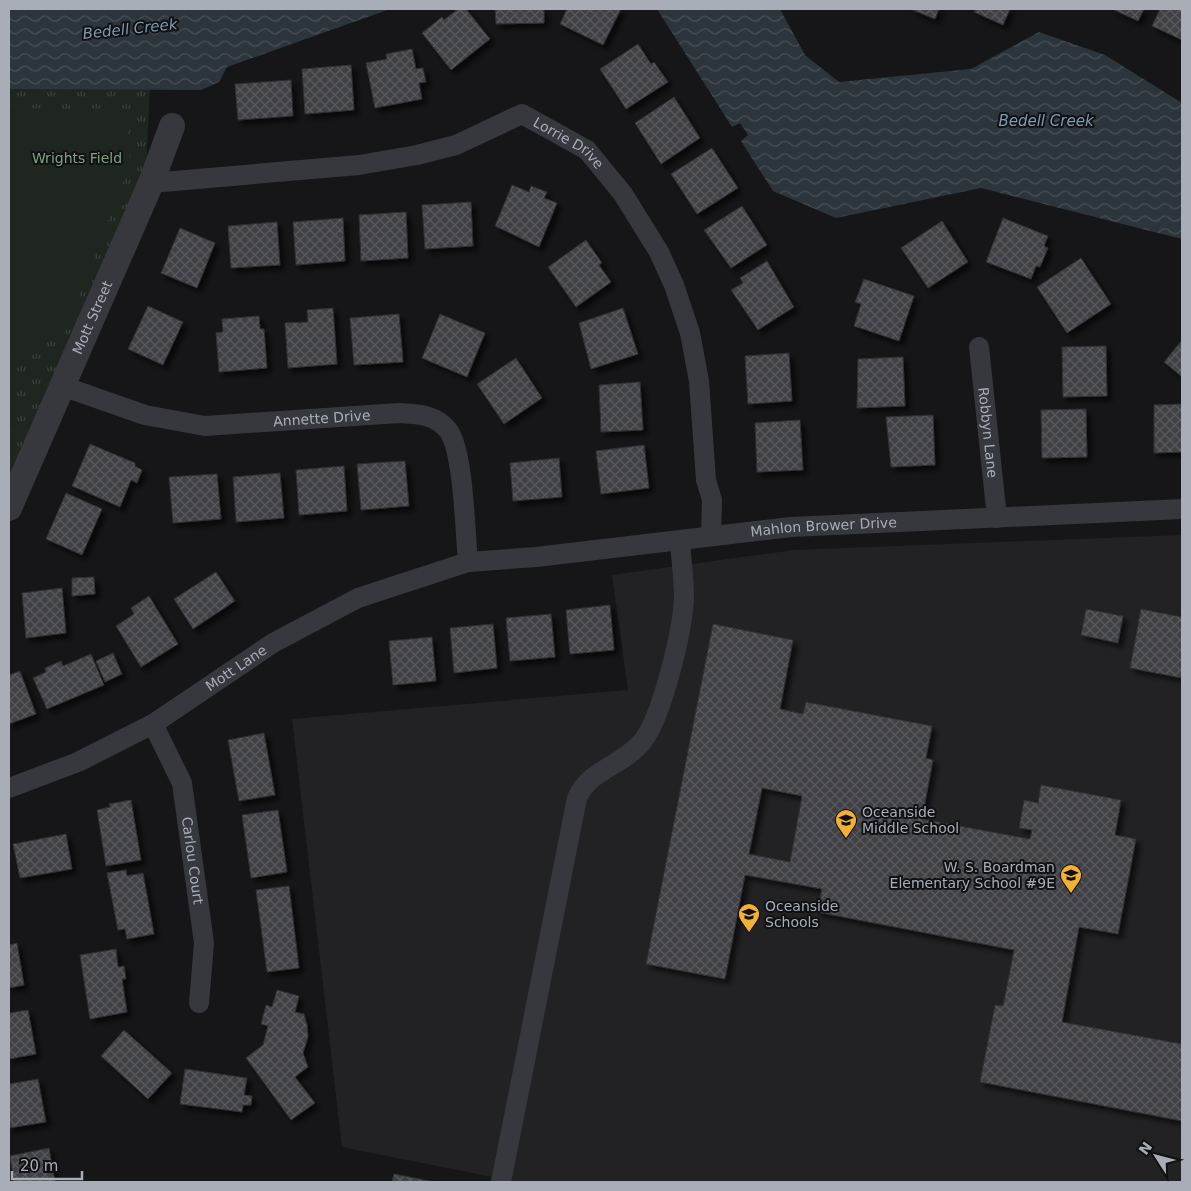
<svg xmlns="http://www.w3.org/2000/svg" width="1191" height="1191" font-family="'DejaVu Sans',sans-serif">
	<defs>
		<pattern id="park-tufts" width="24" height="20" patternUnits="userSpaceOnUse" patternTransform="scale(1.25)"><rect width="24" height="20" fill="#1e261f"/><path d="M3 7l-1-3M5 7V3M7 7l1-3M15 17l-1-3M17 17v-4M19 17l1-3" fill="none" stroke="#3c433d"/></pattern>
		<pattern id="water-waves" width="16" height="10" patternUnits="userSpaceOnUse" patternTransform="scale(1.25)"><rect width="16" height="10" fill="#2c353c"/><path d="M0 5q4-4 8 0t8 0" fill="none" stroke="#485056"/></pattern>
		<pattern id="building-cross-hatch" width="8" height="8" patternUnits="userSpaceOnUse" patternTransform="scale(1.25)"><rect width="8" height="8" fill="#404145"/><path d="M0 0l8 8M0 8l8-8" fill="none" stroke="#595a5e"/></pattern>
		<filter id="shadow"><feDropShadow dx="4.5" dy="4.5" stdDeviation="2.5" flood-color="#0009"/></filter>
	</defs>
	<rect width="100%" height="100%" fill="#161618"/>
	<!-- built -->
	<polygon fill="#222225" points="1182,535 1182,1182 517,1182 342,1147 292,719 628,690 612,575 794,550"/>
	<!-- park -->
	<polygon fill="url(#park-tufts)" points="9,89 150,89 146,169 12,477 9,476"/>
	<!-- pitch -->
	<polygon fill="#1e261f" points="9,108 126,110 130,164 65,333 27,350 9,342"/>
	<!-- water -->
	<g fill="url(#water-waves)">
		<polygon points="9,9 390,9 227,67 219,82 201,90 9,89"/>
		<polygon points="657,9 780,9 805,55 839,82 971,69 1039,32 1105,55 1182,103 1182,239 981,188 836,218 773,191 741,141 748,135 740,123 732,127"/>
	</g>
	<!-- building -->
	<g fill="url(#building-cross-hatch)" stroke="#303034" fill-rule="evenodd" filter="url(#shadow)">
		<polygon points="458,9 466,9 490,39 451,70 422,33 442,17 444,20"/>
		<polygon points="495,9 544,9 544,23 496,24"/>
		<polygon points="567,9 621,9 603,45 560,24"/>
		<polygon points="910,9 939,9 935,19"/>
		<polygon points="976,9 1010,9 1003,25 974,12"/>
		<polygon points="1112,9 1144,9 1138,21"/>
		<polygon points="1160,9 1182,9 1182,40 1152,26"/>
		<polygon points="638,44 651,64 654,62 668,82 626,109 600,69"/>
		<polygon points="412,49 416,69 423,68 426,82 419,83 422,99 375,108 366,63 387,59 386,54"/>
		<polygon points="351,65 354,110 305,114 302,69"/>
		<polygon points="291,80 293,116 238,120 235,84"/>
		<polygon points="674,97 700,138 661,164 635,123"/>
		<polygon points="712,148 738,188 697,214 671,174"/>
		<polygon points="512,185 529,192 531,186 547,192 544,198 557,203 539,247 495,226"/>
		<polygon points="471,202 473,246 425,249 422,205"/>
		<polygon points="742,206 767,245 731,268 704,230"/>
		<polygon points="406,212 408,258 361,261 359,215"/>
		<polygon points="343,218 345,261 296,265 293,222"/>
		<polygon points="1003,218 1048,236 1044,246 1048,248 1040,267 1036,266 1031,279 986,262"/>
		<polygon points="942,221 968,262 928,288 901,248"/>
		<polygon points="277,222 280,265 231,268 228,226"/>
		<polygon points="180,228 215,243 197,288 161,273"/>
		<polygon points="586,240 602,263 599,265 611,282 576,307 548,267"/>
		<polygon points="1081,258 1111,304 1067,333 1037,287"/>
		<polygon points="767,261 794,307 758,330 731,290 743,283 740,278"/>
		<polygon points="864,279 914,296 899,341 854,326 861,304 855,302"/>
		<polygon points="148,306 183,322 163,365 128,349"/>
		<polygon points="333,308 337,364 288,368 285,323 308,322 307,310"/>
		<polygon points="623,308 638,354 591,369 579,323"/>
		<polygon points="399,314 403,362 354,365 350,318"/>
		<polygon points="440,314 485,333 467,377 422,358"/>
		<polygon points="259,316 260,329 264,329 267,368 219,372 216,333 223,332 222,319"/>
		<polygon points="1182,340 1182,377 1164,362"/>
		<polygon points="1106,346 1107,396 1063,397 1062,347"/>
		<polygon points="789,353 792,401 748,404 745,356"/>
		<polygon points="903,357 905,406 857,408 858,359"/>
		<polygon points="516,358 542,398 504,424 477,384"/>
		<polygon points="640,382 643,430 601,432 599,385"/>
		<polygon points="1182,404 1182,452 1154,453 1154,405"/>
		<polygon points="1086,409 1087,457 1042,458 1041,410"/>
		<polygon points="933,415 935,465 891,467 886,417"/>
		<polygon points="800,420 803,470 757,472 755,423"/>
		<polygon points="90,444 135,463 135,466 142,470 137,483 131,480 120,507 72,486"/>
		<polygon points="644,445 649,488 601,494 596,451"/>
		<polygon points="559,458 562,497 513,501 510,463"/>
		<polygon points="405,461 409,506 361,510 357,464"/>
		<polygon points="344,466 347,511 299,515 296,470"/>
		<polygon points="280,473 284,518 236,522 233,477"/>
		<polygon points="217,474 221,519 173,523 169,477"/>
		<polygon points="66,493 102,509 82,555 46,539"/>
		<polygon points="216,572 235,601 193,629 174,599"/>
		<polygon points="94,577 95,594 72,596 72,578"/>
		<polygon points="62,588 66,633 26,638 22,593"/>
		<polygon points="149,596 178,644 141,667 116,626 134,614 131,608"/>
		<polygon points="610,605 614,650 570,654 566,610"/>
		<polygon points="1086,609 1123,616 1118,643 1081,635"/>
		<polygon points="1141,609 1182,617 1182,678 1130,668"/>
		<polygon points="551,614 555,657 510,661 506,618"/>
		<polygon points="493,624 497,668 454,673 450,628"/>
		<path d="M713 624 793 640 780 709 803 714 806 702 932 726 926 758 933 760 922 819 1030 839 1032 830 1019 828 1024 800 1038 803 1041 785 1121 800 1115 835 1136 839 1118 934 1079 927 1062 1022 1182 1044V1121L980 1082 995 1005 1003 1006 1014 950 817 912 822 889 745 875 725 979 646 964ZM762 788 802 796 790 862 749 854Z"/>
		<polygon points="432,637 436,681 393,685 389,641"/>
		<polygon points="113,653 122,674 105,682 96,661"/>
		<polygon points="91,654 104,685 47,709 33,678 46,672 45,668 61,661 63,666"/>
		<polygon points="20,671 36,714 9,724 9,675"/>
		<polygon points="264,733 275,795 239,801 228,740"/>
		<polygon points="131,800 141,860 106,866 97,810 110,807 109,804"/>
		<polygon points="278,810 287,872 251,878 242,815"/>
		<polygon points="66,834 72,869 20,878 13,844"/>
		<polygon points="126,870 127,876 143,873 154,934 127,939 125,929 118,930 107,873"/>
		<polygon points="289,886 299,968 267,972 256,890"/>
		<polygon points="17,943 24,985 9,988 9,945"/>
		<polygon points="116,949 118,967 124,966 126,979 122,979 127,1012 90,1019 80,955"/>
		<polygon points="277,990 299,996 295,1012 304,1014 307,1025 308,1037 303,1053 308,1067 295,1077 315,1103 291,1120 246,1058 263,1045 268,1026 261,1024 266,1005 272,1007"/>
		<polygon points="28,1010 36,1054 9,1059 9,1013"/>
		<polygon points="124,1030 172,1073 148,1099 101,1056"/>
		<polygon points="185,1069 247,1078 244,1095 252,1096 251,1105 243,1105 242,1112 180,1104"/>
		<polygon points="38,1079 46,1122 9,1128 9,1084"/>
		<polygon points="49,1148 55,1182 14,1182 10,1156"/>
		<polygon points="394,1174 435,1182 392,1182"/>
	</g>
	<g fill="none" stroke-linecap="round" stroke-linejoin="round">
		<!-- minor -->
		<g stroke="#37383d" stroke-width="20">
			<path id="s1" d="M151 183 359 165 417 155 456 145 522 114 587 150 623 194 659 252 674 285 690 333 699 381 706 480 712 500 711 536"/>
			<path id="s2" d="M979 347 997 518"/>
			<path id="s3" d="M62 386 145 415 205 426 399 413C417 414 435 414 448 430 464 451 465 533 468 562"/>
			<path id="s4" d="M153 724 182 783 204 943 199 1003"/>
			<path id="s5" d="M9 788 78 762 153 724 273 643 358 598 468 562 536 557 791 527 1182 509"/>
			<path d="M501 1182 577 798C590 769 622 766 642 742 662 718 683 629 684 597 684 578 681 559 680 540"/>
		</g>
		<!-- tertiary -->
		<path stroke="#37383d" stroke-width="26" id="s6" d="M9 508 151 183 172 126"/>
	</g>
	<!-- icons -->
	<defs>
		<g id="school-pin" transform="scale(1.125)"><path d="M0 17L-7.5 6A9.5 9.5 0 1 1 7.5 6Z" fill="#f2b134" stroke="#111113"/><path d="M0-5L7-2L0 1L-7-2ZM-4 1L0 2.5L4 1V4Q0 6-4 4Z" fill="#111"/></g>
	</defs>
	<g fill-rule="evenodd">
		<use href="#school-pin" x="846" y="820"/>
		<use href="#school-pin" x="1071" y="875"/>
		<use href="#school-pin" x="749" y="914"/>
	</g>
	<g text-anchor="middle" stroke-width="4" stroke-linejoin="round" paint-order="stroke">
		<!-- street labels -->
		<g font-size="14" fill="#a8adb8" stroke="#111113">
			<text dy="5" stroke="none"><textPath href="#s1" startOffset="436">Lorrie Drive</textPath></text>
			<text dy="5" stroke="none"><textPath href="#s6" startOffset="208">Mott Street</textPath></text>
			<text dy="5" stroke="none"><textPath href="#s3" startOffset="266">Annette Drive</textPath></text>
			<text dy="5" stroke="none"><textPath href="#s2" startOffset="86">Robbyn Lane</textPath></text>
			<text dy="5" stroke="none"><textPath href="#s5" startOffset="872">Mahlon Brower Drive</textPath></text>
			<text dy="5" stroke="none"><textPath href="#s5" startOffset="258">Mott Lane</textPath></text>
			<text dy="5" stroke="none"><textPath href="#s4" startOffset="144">Carlou Court</textPath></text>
		</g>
		<!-- park labels -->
		<g font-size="14" fill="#7fa381" stroke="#111113">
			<text x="77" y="163">Wrights Field</text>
		</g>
		<!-- poi labels -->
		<g font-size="14" fill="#a8adb8" stroke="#111113" text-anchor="start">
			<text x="862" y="817">Oceanside<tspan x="862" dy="16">Middle School</tspan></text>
			<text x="1055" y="872" text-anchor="end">W. S. Boardman<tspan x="1055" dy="16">Elementary School #9E</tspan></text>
			<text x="765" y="911">Oceanside<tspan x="765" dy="16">Schools</tspan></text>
		</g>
		<!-- water labels -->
		<g font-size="15" font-style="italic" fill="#7f9bb3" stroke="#111113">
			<text transform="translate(130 29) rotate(-6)" y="5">Bedell Creek</text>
			<text x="1046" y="126">Bedell Creek</text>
		</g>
	</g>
	<!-- border -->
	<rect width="1191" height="1191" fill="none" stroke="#a8adb8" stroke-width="20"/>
	<!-- north arrow -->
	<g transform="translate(1156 1156) rotate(306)" stroke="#111113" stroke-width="4" paint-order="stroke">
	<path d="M0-4L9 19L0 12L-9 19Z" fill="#a8adb8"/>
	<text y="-8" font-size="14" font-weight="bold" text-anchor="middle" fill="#a8adb8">N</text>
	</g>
	<!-- scale -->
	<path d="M12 1171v8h70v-8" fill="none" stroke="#a8adb8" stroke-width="2.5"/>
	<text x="20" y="1171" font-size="15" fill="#a8adb8" stroke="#111113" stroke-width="4" paint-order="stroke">20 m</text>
</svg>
